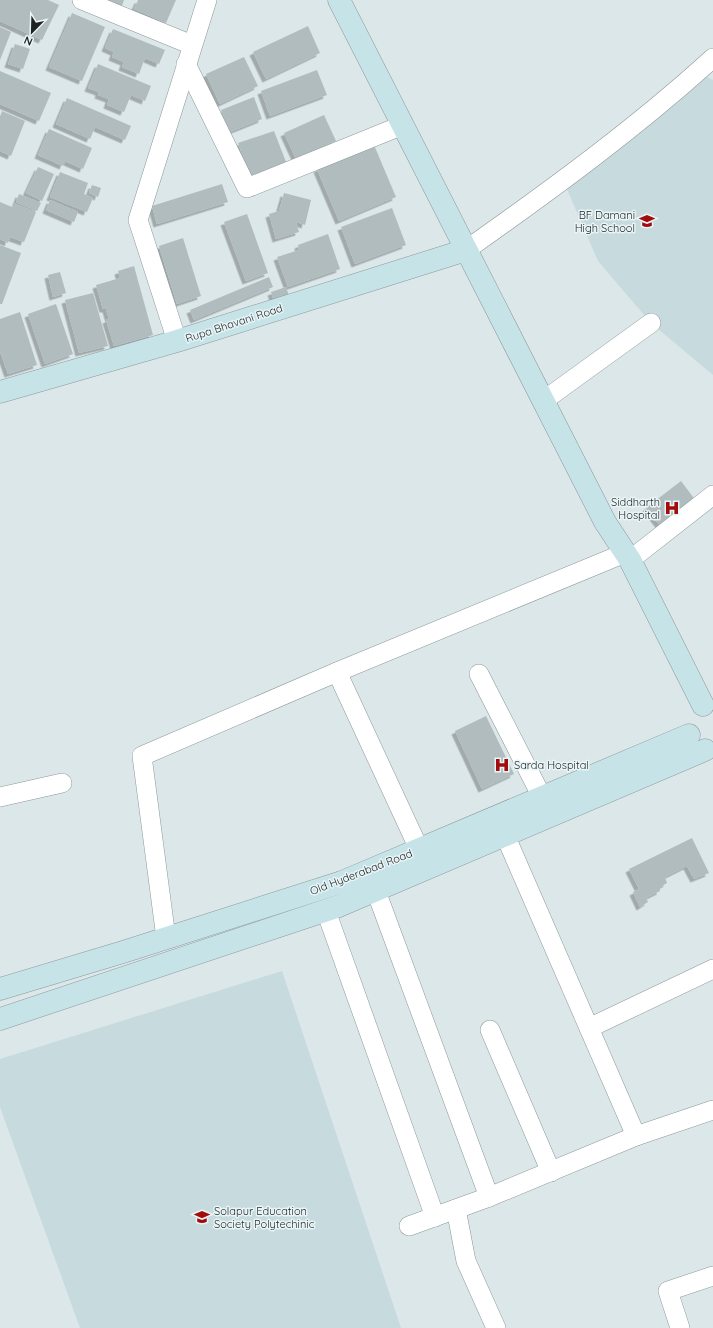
<svg xmlns="http://www.w3.org/2000/svg" width="713" height="1328" font-family="Quicksand,sans-serif">
	<defs>
		<filter id="shadow"><feDropShadow dx="-3.5" dy="3.5" stdDeviation="0" flood-color="#0004"/></filter>
	</defs>
	<rect width="100%" height="100%" fill="#dce7e9"/>
	<!-- built -->
	<g fill="#c7dade">
		<polygon points="697,72 713,80 713,375 651,323 598,261 563,180"/>
		<polygon points="282,971 401,1328 80,1328 0,1107 0,1059"/>
	</g>
	<!-- building -->
	<g fill="#b1bcbe" filter="url(#shadow)">
		<polygon points="0,0 48,0 59,5 42,40 0,21"/>
		<polygon points="101,0 124,0 121,8"/>
		<polygon points="138,0 176,0 166,23 134,9"/>
		<polygon points="72,13 105,27 82,81 49,67"/>
		<polygon points="308,26 320,53 266,79 253,52"/>
		<polygon points="0,27 11,32 0,60"/>
		<polygon points="113,29 165,50 159,64 145,58 139,74 122,67 124,62 112,57 114,52 105,48"/>
		<polygon points="15,44 30,49 23,69 8,64"/>
		<polygon points="244,57 258,86 220,104 206,74"/>
		<polygon points="98,64 151,86 145,101 131,95 124,112 107,105 109,99 98,95 99,92 88,88"/>
		<polygon points="317,70 327,95 270,116 261,91"/>
		<polygon points="0,71 51,93 39,121 0,104"/>
		<polygon points="254,97 262,119 230,132 221,110"/>
		<polygon points="67,98 131,126 125,140 95,127 90,139 56,124"/>
		<polygon points="2,111 25,121 11,156 0,151 0,117"/>
		<polygon points="324,115 336,141 296,159 284,133"/>
		<polygon points="49,129 92,148 83,169 65,161 63,166 38,155"/>
		<polygon points="274,131 286,162 250,176 238,143"/>
		<polygon points="374,145 396,197 339,221 317,169"/>
		<polygon points="38,167 54,174 42,201 26,193"/>
		<polygon points="60,172 88,183 84,194 93,198 87,212 50,197"/>
		<polygon points="222,184 228,202 157,224 152,206"/>
		<polygon points="92,185 101,188 98,197 89,193"/>
		<polygon points="284,193 311,200 305,225 296,222 299,232 276,239 269,214 279,211"/>
		<polygon points="19,194 41,203 37,211 16,202"/>
		<polygon points="50,200 78,212 74,222 46,210"/>
		<polygon points="0,202 12,207 13,203 36,212 24,242 10,237 8,243 0,239"/>
		<polygon points="392,208 406,245 355,264 341,227"/>
		<polygon points="247,214 268,273 246,281 224,222"/>
		<polygon points="328,234 340,269 288,287 277,257 299,250 298,245"/>
		<polygon points="183,238 201,296 177,304 159,246"/>
		<polygon points="0,245 21,253 2,304 0,304"/>
		<polygon points="134,266 153,335 114,346 106,320 109,319 106,309 103,309 96,285 120,278 118,271"/>
		<polygon points="60,272 66,293 53,297 48,275"/>
		<polygon points="269,277 273,287 194,320 190,310"/>
		<polygon points="286,287 289,296 274,301 271,292"/>
		<polygon points="93,293 108,346 79,353 65,300"/>
		<polygon points="56,304 73,354 45,364 28,314"/>
		<polygon points="20,312 37,365 8,374 0,351 0,319"/>
		<polygon points="681,481 696,501 662,528 646,508"/>
		<polygon points="486,716 514,774 482,789 455,731"/>
		<polygon points="692,838 709,873 694,879 687,866 665,877 667,883 660,887 660,891 646,898 648,902 640,907 633,892 639,889 629,869"/>
	</g>
	<g fill="none" stroke-linecap="round" stroke-linejoin="round">
		<!-- street casing -->
		<g stroke="#8e989a" stroke-width="20">
			<g id="street">
				<polyline points="82,0 192,45"/>
				<polyline points="186,64 247,188 403,125"/>
				<path d="M466 250C551 190 636 128 713 58"/>
				<polyline points="177,341 138,220 207,0"/>
				<polyline points="543,401 651,323"/>
				<polyline points="630,560 713,495"/>
				<polyline points="337,672 419,849"/>
				<polyline points="479,674 542,797"/>
				<polyline points="0,797 62,783"/>
				<polyline points="505,835 636,1136"/>
				<polyline points="376,891 489,1197"/>
				<polyline points="326,911 435,1217"/>
				<polyline points="166,938 142,756 337,672 625,553"/>
				<polyline points="589,1028 713,969"/>
				<polyline points="490,1030 551,1172"/>
				<polyline points="456,1209 466,1261 496,1328"/>
				<polyline points="409,1226 489,1197 636,1136 713,1110"/>
				<polyline points="680,1328 668,1291 713,1276"/>
			</g>
		</g>
		<!-- secondary casing -->
		<g stroke="#8e989a" stroke-width="23">
			<g id="secondary">
				<polyline points="339,0 605,522 630,560 703,705"/>
				<polyline points="0,392 177,341 466,250"/>
				<polyline points="0,989 123,952 342,882 689,735"/>
				<polyline points="0,1019 339,906 705,750"/>
			</g>
		</g>
		<!-- street -->
		<use href="#street" stroke="#fff" stroke-width="19"/>
		<!-- secondary -->
		<use href="#secondary" stroke="#c6e3e8" stroke-width="22"/>
	</g>
	<!-- icons -->
	<defs>
		<g id="university-bare" transform="scale(1.2)"><path d="M0-5L7-2L0 1L-7-2ZM-4 1L0 2.5L4 1V4Q0 6-4 4Z" fill="#a30c0c" stroke="#e9f5f7" stroke-width="2.5" paint-order="stroke"/></g>
		<g id="hospital-bare" transform="scale(1.2)"><path d="M-5-5h3v3.5h4V-5h3V5h-3V1.5h-4V5h-3Z" fill="#a30c0c" stroke="#e9f5f7" stroke-width="2.5" paint-order="stroke"/></g>
	</defs>
	<g fill-rule="evenodd">
		<use href="#university-bare" x="647" y="221"/>
		<use href="#hospital-bare" x="672" y="508"/>
		<use href="#hospital-bare" x="502" y="765"/>
		<use href="#university-bare" x="202" y="1217"/>
	</g>
	<g text-anchor="middle" stroke-width="3" stroke-linejoin="round" paint-order="stroke">
		<!-- poi labels -->
		<g font-size="11" fill="#1f2324" stroke="#e9f5f7" text-anchor="end">
			<text x="635" y="219">BF Damani<tspan x="635" dy="13">High School</tspan></text>
			<text x="660" y="506">Siddharth<tspan x="660" dy="13">Hospital</tspan></text>
			<text x="514" y="769" text-anchor="start">Sarda Hospital</text>
			<text x="214" y="1215" text-anchor="start">Solapur Education<tspan x="214" dy="13">Society Polytechinic</tspan></text>
		</g>
		<!-- street labels -->
		<g font-size="11" fill="#1f2324" stroke="#e9f5f7">
			<text transform="translate(234 323) rotate(-18)" y="4">Rupa Bhavani Road</text>
			<text transform="translate(361 872) rotate(-21)" y="4">Old Hyderabad Road</text>
		</g>
	</g>
	<!-- north arrow -->
	<g transform="translate(32 32) rotate(203)" stroke="#e9f5f7" stroke-width="3" paint-order="stroke">
	<path d="M0-3L7 15L0 10L-7 15Z" fill="#1f2324"/>
	<text y="-6" font-size="11" font-weight="bold" text-anchor="middle" fill="#1f2324">N</text>
	</g>
</svg>
